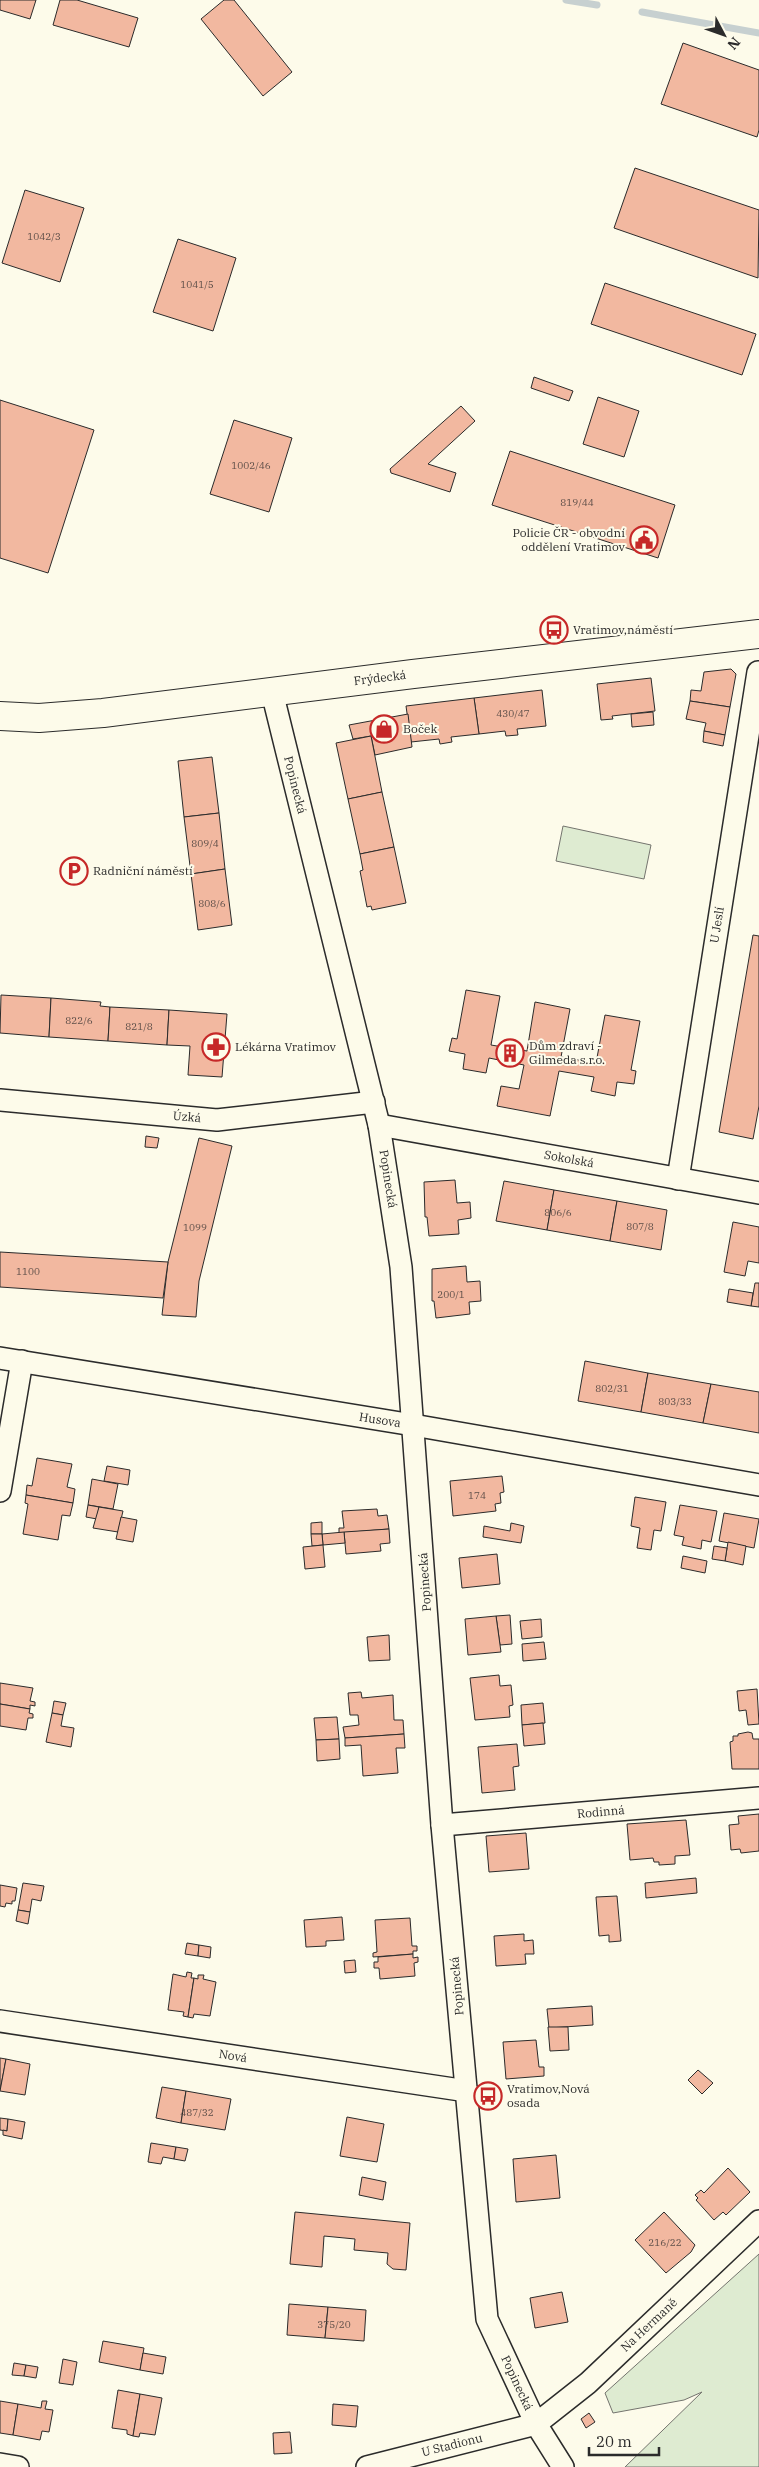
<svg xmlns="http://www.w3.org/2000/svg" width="759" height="2467" font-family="'IBM Plex Serif',serif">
	<rect width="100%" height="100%" fill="#fdfbea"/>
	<!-- green -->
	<g fill="#deebd1" stroke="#74746e">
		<polygon points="563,826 651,845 644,879 556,861"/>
		<polygon points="759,2254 759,2467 625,2467 702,2392 684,2400 613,2413 605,2393"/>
	</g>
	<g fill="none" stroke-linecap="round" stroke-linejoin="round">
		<!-- stream -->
		<g stroke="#c7d0d0" stroke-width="7">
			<polyline points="566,0 597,5"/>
			<polyline points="642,12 759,33"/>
		</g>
	</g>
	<!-- building -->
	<g fill="#f2b8a0" stroke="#2b2b2b">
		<polygon points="0,0 36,0 30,19 0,10"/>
		<polygon points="60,0 77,0 138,18 129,47 53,25"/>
		<polygon points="224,0 234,0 292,72 263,96 201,19"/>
		<polygon points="683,43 759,70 759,130 757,137 661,104"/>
		<polygon points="635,168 759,210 758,278 614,228"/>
		<polygon points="25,190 84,208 60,282 2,263"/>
		<polygon points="178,239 236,258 213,331 153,312"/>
		<polygon points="605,283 756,334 742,375 591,324"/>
		<polygon points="534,377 573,391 569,401 531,388"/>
		<polygon points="598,397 639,411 624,457 583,444"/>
		<polygon points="0,400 94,430 48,573 0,558"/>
		<polygon points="461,406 475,421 428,464 456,473 450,492 391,473 390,469"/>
		<polygon points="234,420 292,438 269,512 210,494"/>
		<polygon points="510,451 675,505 658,558 492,505"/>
		<polygon points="731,669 736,674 730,707 690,701 691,690 701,691 704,672"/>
		<polygon points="651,678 655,711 612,716 613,719 601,720 597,684"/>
		<polygon points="542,690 546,726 517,729 518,735 506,736 505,731 479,734 474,698"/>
		<polygon points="474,698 479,734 451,737 452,742 440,744 439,739 411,742 406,706"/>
		<polygon points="690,701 730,707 725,735 704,731 706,723 686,719"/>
		<polygon points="653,712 654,725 632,727 631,714"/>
		<polygon points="408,714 412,747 375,755 371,736 353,739 349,725"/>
		<polygon points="704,731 725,735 723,746 703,742"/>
		<polygon points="371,736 382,792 348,799 336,743"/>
		<polygon points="212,757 219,813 184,817 178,761"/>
		<polygon points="382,792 394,847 360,854 348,799"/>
		<polygon points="219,813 225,869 191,874 184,817"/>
		<polygon points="394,847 406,903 372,910 371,906 367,907 360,871 363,870 360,854"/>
		<polygon points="225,869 232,925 198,930 191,874"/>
		<polygon points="753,935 759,936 759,1106 753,1139 719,1132"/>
		<polygon points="466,990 500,996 491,1045 527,1051 535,1002 570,1009 561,1057 596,1063 605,1015 640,1021 631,1070 636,1071 634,1084 617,1082 615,1096 591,1091 594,1077 559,1071 550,1116 497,1106 501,1086 519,1089 524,1065 489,1058 486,1073 463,1069 465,1054 449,1051 452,1038 457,1039"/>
		<polygon points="1,995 51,998 49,1037 0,1033"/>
		<polygon points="51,998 101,1002 100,1006 110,1007 108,1041 49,1037"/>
		<polygon points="110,1007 169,1010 167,1045 108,1041"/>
		<polygon points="169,1010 227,1014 222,1077 188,1075 190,1046 167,1045"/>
		<polygon points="146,1136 159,1138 157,1148 145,1147"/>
		<polygon points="199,1138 232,1146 199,1281 196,1317 162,1315 168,1262"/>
		<polygon points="455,1180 457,1203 470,1202 471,1218 458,1220 459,1234 429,1236 427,1217 425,1217 424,1182"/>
		<polygon points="504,1181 554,1190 547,1230 496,1221"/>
		<polygon points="554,1190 617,1201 610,1241 547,1230"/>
		<polygon points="617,1201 667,1210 661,1250 610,1241"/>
		<polygon points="733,1222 759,1227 759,1263 748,1261 745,1276 724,1272"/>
		<polygon points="0,1252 168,1262 163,1298 0,1287"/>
		<polygon points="466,1266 467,1282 480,1281 481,1301 469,1302 470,1314 436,1318 434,1301 432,1301 432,1269"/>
		<polygon points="755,1283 759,1283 759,1307 751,1306"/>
		<polygon points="729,1289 753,1293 751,1306 727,1302"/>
		<polygon points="585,1361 648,1373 641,1412 578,1401"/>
		<polygon points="648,1373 711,1384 703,1423 641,1412"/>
		<polygon points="711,1384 759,1392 759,1433 703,1423"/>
		<polygon points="37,1458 72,1464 67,1487 75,1489 73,1503 26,1495 27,1485 32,1486"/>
		<polygon points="107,1466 130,1470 128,1485 104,1481"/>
		<polygon points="502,1476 504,1492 500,1493 501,1503 495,1504 496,1511 453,1516 450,1481"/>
		<polygon points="92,1479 118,1484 113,1509 88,1505"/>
		<polygon points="26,1495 73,1503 70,1516 62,1515 58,1540 23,1534 28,1504 25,1503"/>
		<polygon points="635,1497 666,1502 661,1531 654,1530 651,1550 637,1548 640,1528 631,1526"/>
		<polygon points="88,1505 99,1507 97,1519 86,1517"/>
		<polygon points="680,1505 717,1511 711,1542 702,1540 701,1549 682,1545 684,1537 674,1535"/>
		<polygon points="99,1507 123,1511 118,1532 93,1528"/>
		<polygon points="377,1509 378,1516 387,1515 389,1529 339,1533 339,1528 344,1528 342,1511"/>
		<polygon points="724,1513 759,1519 754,1548 719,1541"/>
		<polygon points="121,1517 137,1520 133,1542 116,1539"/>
		<polygon points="322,1522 322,1534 311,1534 311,1523"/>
		<polygon points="511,1523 524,1526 521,1543 483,1537 484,1526 510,1531"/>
		<polygon points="389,1529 390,1543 380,1544 381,1551 346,1554 344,1532"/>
		<polygon points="344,1532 345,1543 323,1545 322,1534"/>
		<polygon points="311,1534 322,1534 323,1545 312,1546"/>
		<polygon points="728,1542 746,1546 743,1565 725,1561"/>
		<polygon points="323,1545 325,1567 305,1569 303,1547"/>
		<polygon points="714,1546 727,1548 725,1561 712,1559"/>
		<polygon points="497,1554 500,1584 462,1588 459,1558"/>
		<polygon points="683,1556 707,1561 705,1573 681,1568"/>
		<polygon points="510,1615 512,1644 500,1645 496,1616"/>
		<polygon points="496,1616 501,1652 468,1655 465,1619"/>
		<polygon points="541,1619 542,1637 522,1639 520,1621"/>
		<polygon points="389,1635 390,1660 369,1661 367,1637"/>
		<polygon points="544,1642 546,1659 523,1661 522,1644"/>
		<polygon points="499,1675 500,1686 511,1685 513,1705 509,1706 510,1717 475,1720 470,1678"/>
		<polygon points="0,1683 33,1688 30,1701 35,1702 35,1706 30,1705 30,1709 0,1704"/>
		<polygon points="757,1689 759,1724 748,1725 746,1710 739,1711 737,1691"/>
		<polygon points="361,1692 362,1698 393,1695 394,1720 403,1720 404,1734 345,1738 343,1727 359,1725 358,1715 350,1715 348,1693"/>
		<polygon points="54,1701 66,1703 63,1715 52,1713"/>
		<polygon points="543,1703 545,1723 522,1725 521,1705"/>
		<polygon points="0,1704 30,1709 29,1713 33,1714 33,1718 28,1718 26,1730 0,1726"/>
		<polygon points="52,1713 63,1715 61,1726 74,1728 71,1747 46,1742"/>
		<polygon points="337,1717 339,1739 316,1740 314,1718"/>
		<polygon points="543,1723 545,1744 524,1746 522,1725"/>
		<polygon points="748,1732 752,1733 753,1739 759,1739 759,1769 732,1769 730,1742 733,1741 733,1736 738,1736 738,1734"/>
		<polygon points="404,1734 405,1748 396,1748 398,1773 363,1776 361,1745 345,1746 345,1738"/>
		<polygon points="339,1739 340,1759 317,1761 316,1740"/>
		<polygon points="517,1744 519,1766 513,1767 515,1790 482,1793 478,1747"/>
		<polygon points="759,1814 759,1851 741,1853 740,1849 731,1850 729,1825 739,1824 738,1816"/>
		<polygon points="686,1820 690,1855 675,1856 675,1864 659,1865 659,1862 654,1862 653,1858 630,1860 627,1824"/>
		<polygon points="526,1833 529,1869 489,1872 486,1836"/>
		<polygon points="696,1878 697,1893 646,1898 645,1883"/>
		<polygon points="23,1883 44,1886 41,1901 32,1899 30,1912 18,1910"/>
		<polygon points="0,1885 17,1888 15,1901 12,1901 12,1904 6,1903 5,1907 0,1906"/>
		<polygon points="617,1896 621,1941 609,1942 609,1935 599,1936 596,1897"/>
		<polygon points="18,1910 30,1912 28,1924 16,1921"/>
		<polygon points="342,1917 344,1940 326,1941 326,1946 306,1947 304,1920"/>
		<polygon points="410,1918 412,1946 417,1946 417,1951 413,1951 413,1954 373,1957 373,1953 377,1952 375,1920"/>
		<polygon points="524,1934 524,1941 533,1940 534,1954 525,1954 526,1964 496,1966 494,1936"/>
		<polygon points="187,1943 199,1945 198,1956 185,1954"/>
		<polygon points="199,1945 211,1947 210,1958 198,1956"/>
		<polygon points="413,1954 413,1958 418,1957 418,1962 414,1963 415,1976 380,1979 379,1968 374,1968 374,1962 378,1962 378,1957"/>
		<polygon points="355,1960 356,1972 345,1973 344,1961"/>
		<polygon points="187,1972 192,1973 191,1978 194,1978 188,2017 183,2016 184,2012 168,2010 173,1974 186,1977"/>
		<polygon points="198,1975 204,1975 203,1979 216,1982 210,2016 194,2014 193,2018 188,2017 194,1978 198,1979"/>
		<polygon points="592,2006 593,2025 549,2028 547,2009"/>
		<polygon points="548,2027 568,2027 569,2050 550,2051"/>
		<polygon points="536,2040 539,2067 544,2067 544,2076 506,2079 503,2042"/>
		<polygon points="0,2058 6,2059 0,2091"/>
		<polygon points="6,2059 30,2064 25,2095 0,2091"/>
		<polygon points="698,2070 713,2083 702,2094 688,2080"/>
		<polygon points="162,2087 186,2091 181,2123 156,2118"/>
		<polygon points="186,2091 231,2099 225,2130 181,2123"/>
		<polygon points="347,2117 384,2124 377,2162 340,2156"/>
		<polygon points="0,2118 8,2119 7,2131 0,2130"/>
		<polygon points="8,2119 25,2122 22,2139 3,2135 3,2130 7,2131"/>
		<polygon points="151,2143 176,2147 174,2159 163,2157 161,2164 148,2162"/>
		<polygon points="176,2147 188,2149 185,2161 174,2159"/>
		<polygon points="556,2155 560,2198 516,2202 513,2159"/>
		<polygon points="728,2168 750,2192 726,2215 723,2212 714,2220 696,2200 698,2198 695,2195 701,2190 704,2193"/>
		<polygon points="362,2177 386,2182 383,2200 359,2195"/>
		<polygon points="295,2212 410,2223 406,2270 393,2269 387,2264 388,2253 354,2250 355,2239 324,2236 322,2267 290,2264"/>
		<polygon points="664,2212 695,2245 691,2252 666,2273 635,2240"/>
		<polygon points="562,2292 568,2322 535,2328 530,2298"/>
		<polygon points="289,2304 328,2307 325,2338 287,2335"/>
		<polygon points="328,2307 366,2310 364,2341 325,2338"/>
		<polygon points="103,2341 144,2348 140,2370 99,2362"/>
		<polygon points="143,2353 166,2357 163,2374 140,2370"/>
		<polygon points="63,2359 77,2362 73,2385 59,2383"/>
		<polygon points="14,2363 26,2365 24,2376 12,2375"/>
		<polygon points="26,2365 38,2367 36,2378 24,2376"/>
		<polygon points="118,2390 140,2394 133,2436 127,2434 127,2430 112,2428"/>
		<polygon points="140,2394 162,2398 155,2435 140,2433 139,2437 133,2436"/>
		<polygon points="0,2401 18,2404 13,2435 0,2433"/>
		<polygon points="42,2401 47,2401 45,2409 53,2410 49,2432 42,2431 40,2440 13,2435 18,2404 41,2408"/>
		<polygon points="333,2404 358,2406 356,2427 332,2425"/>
		<polygon points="589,2413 595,2422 586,2428 581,2419"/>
		<polygon points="290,2432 292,2453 274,2454 273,2433"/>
	</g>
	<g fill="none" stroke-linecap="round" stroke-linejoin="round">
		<!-- minor casing -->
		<g stroke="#2b2b2b" stroke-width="24">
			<g id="minor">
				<polyline points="272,692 379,1125 401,1267 442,1825 487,2319 536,2424 563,2467"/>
				<polyline points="0,1100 217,1120 374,1102"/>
				<polyline points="379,1125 759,1193"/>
				<polyline points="678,1179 758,672"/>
				<polyline points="0,1358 413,1425 759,1485"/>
				<polyline points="0,1491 22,1361"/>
				<polyline points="442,1825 759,1798"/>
				<polyline points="0,2021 467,2091"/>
				<polyline points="0,2464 18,2467"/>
				<polyline points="367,2467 536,2424 588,2383 759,2221"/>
			</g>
		</g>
		<!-- secondary casing -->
		<g stroke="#2b2b2b" stroke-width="30">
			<polyline id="secondary" points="0,716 39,718 103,713 413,674 759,634"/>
		</g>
		<!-- minor -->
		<use href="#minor" stroke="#fdfbea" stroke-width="21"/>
		<!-- secondary -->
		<use href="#secondary" stroke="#fdfbea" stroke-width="28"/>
	</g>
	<!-- icons -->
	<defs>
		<g id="civic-ring" transform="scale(1.4375)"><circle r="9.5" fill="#fdfbea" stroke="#c62828" stroke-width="1.5"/><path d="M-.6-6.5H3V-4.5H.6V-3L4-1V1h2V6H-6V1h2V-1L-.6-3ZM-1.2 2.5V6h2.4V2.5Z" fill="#c62828"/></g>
		<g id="bus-ring" transform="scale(1.4375)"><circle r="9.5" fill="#fdfbea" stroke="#c62828" stroke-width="1.5"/><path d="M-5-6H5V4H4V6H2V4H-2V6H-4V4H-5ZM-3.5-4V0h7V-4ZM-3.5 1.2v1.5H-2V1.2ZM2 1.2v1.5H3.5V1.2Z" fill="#c62828"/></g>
		<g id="shop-ring" transform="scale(1.4375)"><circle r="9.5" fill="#fdfbea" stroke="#c62828" stroke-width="1.5"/><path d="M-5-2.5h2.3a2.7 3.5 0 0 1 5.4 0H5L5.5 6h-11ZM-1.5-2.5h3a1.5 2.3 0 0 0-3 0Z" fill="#c62828"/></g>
		<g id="parking-ring" transform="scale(1.4375)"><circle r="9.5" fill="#fdfbea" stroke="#c62828" stroke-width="1.5"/><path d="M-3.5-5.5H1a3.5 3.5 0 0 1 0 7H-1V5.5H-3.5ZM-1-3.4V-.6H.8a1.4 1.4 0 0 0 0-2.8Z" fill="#c62828"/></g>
		<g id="pharmacy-ring" transform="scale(1.4375)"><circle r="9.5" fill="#fdfbea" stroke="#c62828" stroke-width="1.5"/><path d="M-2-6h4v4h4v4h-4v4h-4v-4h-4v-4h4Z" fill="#c62828"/></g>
		<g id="building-ring" transform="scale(1.4375)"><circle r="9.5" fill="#fdfbea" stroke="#c62828" stroke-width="1.5"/><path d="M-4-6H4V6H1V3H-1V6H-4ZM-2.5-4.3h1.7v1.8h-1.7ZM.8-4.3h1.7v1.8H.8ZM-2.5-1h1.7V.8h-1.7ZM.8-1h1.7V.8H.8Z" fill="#c62828"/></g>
	</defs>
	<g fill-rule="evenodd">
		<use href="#civic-ring" x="644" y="540"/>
		<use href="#bus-ring" x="554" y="630"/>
		<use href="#shop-ring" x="384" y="729"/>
		<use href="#parking-ring" x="74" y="871"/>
		<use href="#pharmacy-ring" x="216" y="1047"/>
		<use href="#building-ring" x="510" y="1053"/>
		<use href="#bus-ring" x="488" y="2096"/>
	</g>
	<g text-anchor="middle" stroke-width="4" stroke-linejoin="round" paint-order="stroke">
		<!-- number labels -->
		<g font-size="10" fill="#5d4e48">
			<text x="44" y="240">1042/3</text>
			<text x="197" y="288">1041/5</text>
			<text x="251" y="469">1002/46</text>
			<text x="577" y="506">819/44</text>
			<text x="513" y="717">430/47</text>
			<text x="205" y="847">809/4</text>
			<text x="212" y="907">808/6</text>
			<text x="79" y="1024">822/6</text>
			<text x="139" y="1030">821/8</text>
			<text x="558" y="1216">806/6</text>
			<text x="640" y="1230">807/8</text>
			<text x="195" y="1231">1099</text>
			<text x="28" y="1275">1100</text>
			<text x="451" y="1298">200/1</text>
			<text x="612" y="1392">802/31</text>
			<text x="675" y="1405">803/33</text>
			<text x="477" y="1499">174</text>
			<text x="197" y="2116">487/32</text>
			<text x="665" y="2246">216/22</text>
			<text x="334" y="2328">375/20</text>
		</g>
		<!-- poi labels -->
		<g font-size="12" fill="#2b2b2b" stroke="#fdfbea" text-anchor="start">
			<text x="625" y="537" text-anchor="end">Policie ČR - obvodní<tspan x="625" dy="14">oddělení Vratimov</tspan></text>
			<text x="573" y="634">Vratimov,náměstí</text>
			<text x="403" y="733">Boček</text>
			<text x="93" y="875">Radniční náměstí</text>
			<text x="529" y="1050">Dům zdraví -<tspan x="529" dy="14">Gilmeda s.r.o.</tspan></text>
			<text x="235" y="1051">Lékárna Vratimov</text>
			<text x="507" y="2093">Vratimov,Nová<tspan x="507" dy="14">osada</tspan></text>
		</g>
		<!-- street labels -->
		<g font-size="12" fill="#2b2b2b" stroke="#fdfbea">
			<text transform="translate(380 678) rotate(-7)" y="4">Frýdecká</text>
			<text transform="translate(295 785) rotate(76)" y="4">Popinecká</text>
			<text transform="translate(717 925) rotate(-81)" y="4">U Jeslí</text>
			<text transform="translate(187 1117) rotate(5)" y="4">Úzká</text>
			<text transform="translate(569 1159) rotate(10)" y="4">Sokolská</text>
			<text transform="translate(388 1179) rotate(81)" y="4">Popinecká</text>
			<text transform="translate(380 1420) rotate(9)" y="4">Husova</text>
			<text transform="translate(425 1582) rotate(-94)" y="4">Popinecká</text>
			<text transform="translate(601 1812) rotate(-5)" y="4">Rodinná</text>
			<text transform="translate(457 1986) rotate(-95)" y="4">Popinecká</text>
			<text transform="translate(233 2056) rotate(9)" y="4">Nová</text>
			<text transform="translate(649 2325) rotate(-43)" y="4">Na Hermaně</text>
			<text transform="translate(517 2383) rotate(65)" y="4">Popinecká</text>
			<text transform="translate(452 2445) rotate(-14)" y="4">U Stadionu</text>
		</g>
	</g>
	<!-- north arrow -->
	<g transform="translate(724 35) rotate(131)" stroke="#fdfbea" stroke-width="4" paint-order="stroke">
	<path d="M0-4L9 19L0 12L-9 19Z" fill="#2b2b2b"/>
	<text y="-8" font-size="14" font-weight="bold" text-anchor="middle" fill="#2b2b2b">N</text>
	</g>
	<!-- scale -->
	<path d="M589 2447v8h70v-8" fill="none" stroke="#2b2b2b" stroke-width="2.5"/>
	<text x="596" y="2447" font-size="15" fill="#2b2b2b" stroke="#fdfbea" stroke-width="4" paint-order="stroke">20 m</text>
</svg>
